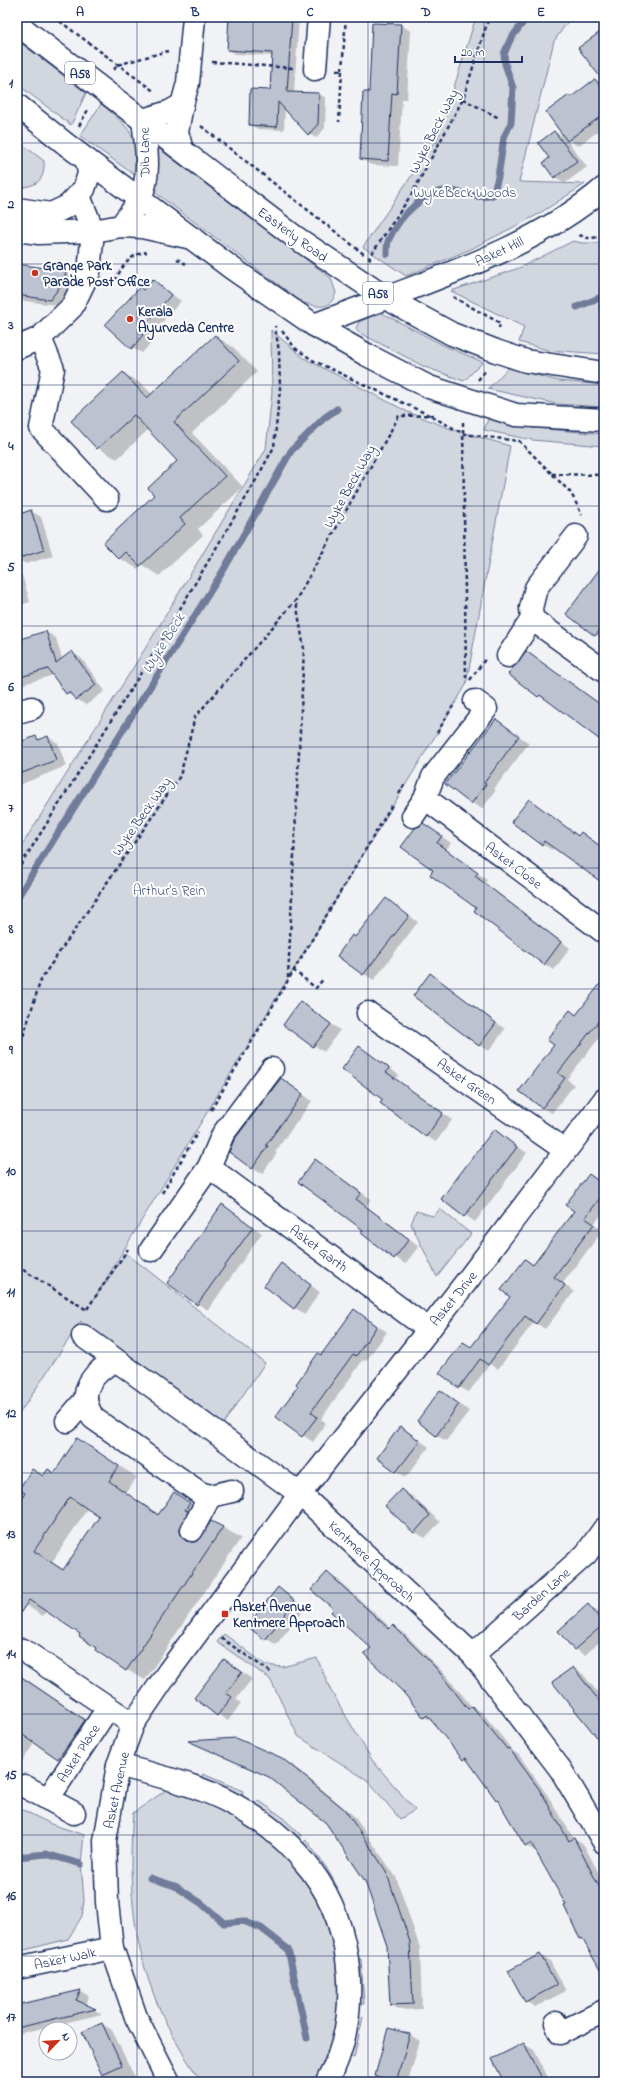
<svg xmlns="http://www.w3.org/2000/svg" width="621" height="2099" font-family="'Indie Flower',sans-serif">
	<rect width="100%" height="100%" fill="#f1f2f5"/>
	<filter id="ink" filterUnits="userSpaceOnUse"><feTurbulence type="fractalNoise" baseFrequency=".025" numOctaves="2"/><feDisplacementMap in="SourceGraphic" scale="8" xChannelSelector="R" yChannelSelector="G"/><feConvolveMatrix kernelMatrix="1 2 1 2 8 2 1 2 1" color-interpolation-filters="sRGB"/></filter>
	<g filter="url(#ink)">
		<!-- green -->
		<g fill="#d2d6df" stroke="#76829e">
			<polygon points="476,17 571,17 554,41 519,182 585,184 537,215 471,249 406,276 363,247 439,135"/>
			<polygon points="17,40 86,93 71,125 17,84"/>
			<path d="M101 104C131 128 139 136 136 176L80 136Z"/>
			<path d="M17 140 44 161C45 182 36 186 17 188Z"/>
			<path d="M158 148 331 278 336 293C329 312 318 306 303 303L153 191Z"/>
			<polygon points="573,241 582,243 604,243 604,354 547,350 519,342 524,327 451,291 519,268"/>
			<polygon points="380,312 445,346 483,362 464,381 425,367 358,332 356,328 359,322"/>
			<polygon points="271,330 304,358 408,412 451,429 510,446 466,685 94,1299 126,1253 265,1363 217,1433 83,1336 81,1321 17,1417 17,853 153,636 266,449 272,393"/>
			<polygon points="508,368 559,381 604,385 604,407 557,404 488,389"/>
			<polygon points="488,419 533,428 604,434 604,446 532,440 484,430"/>
			<polygon points="440,1209 471,1234 437,1277 411,1224 416,1211 433,1216"/>
			<polygon points="224,1634 266,1665 282,1667 317,1658 331,1691 372,1760 415,1810 400,1819 367,1780 298,1736 270,1679 217,1642"/>
			<polygon points="203,1774 243,1791 242,1797 225,1787 200,1779"/>
			<path d="M166 1790 227 1810 283 1849 322 1902 342 1967 339 2029 318 2082H202C140 1996 125 1917 133 1813Z"/>
			<polygon points="258,1800 281,1816 301,1835 298,1839 254,1804"/>
			<polygon points="17,1807 51,1824 84,1835 81,1863 84,1900 82,1916 68,1939 17,1952"/>
			<polygon points="306,1840 326,1867 338,1888 334,1891 303,1843"/>
			<polygon points="361,1959 364,2004 359,2004 357,1960"/>
			<polygon points="358,2016 363,2017 354,2058 350,2056"/>
		</g>
		<!-- shadow -->
		<g fill="#0003" fill-rule="evenodd">
			<polygon points="134,17 141,17 140,19"/>
			<polygon points="230,17 299,17 294,93 319,94 326,98 325,128 316,138 309,134 285,108 284,130 258,129 250,125 271,91 273,56 235,54 228,50"/>
			<polygon points="401,25 411,31 407,99 402,99 398,166 371,165 361,159 370,93"/>
			<polygon points="595,80 604,85 604,127 578,146 566,139 587,167 565,183 555,177 544,163 551,158 555,132 567,139 572,98"/>
			<polygon points="17,265 66,272 79,279 63,306 17,300"/>
			<polygon points="153,280 181,301 148,338 152,342 142,353 132,348 140,288 144,290"/>
			<polygon points="215,336 233,347 257,372 192,433 243,487 198,529 203,535 159,576 142,565 138,569 119,558 155,495 178,461 149,429 117,459 98,448 72,421 123,373 142,384 152,394"/>
			<polygon points="31,511 41,517 53,556 26,564 17,559 17,516"/>
			<polygon points="604,557 604,640 567,614 602,567 598,565"/>
			<polygon points="17,572 22,575 30,602 17,606"/>
			<polygon points="46,632 56,638 62,659 72,653 81,658 105,691 86,705 67,693 54,675 17,686 17,648"/>
			<polygon points="536,659 604,707 604,751 597,746 601,740 549,701 539,696"/>
			<polygon points="496,720 529,743 494,789 496,790 482,809 472,803"/>
			<polygon points="36,737 41,740 48,737 58,743 66,766 17,786 17,745"/>
			<polygon points="529,800 579,836 581,833 604,848 604,883 554,847 552,850 542,844"/>
			<polygon points="424,824 451,843 446,850 487,880 485,883 570,948 554,970 544,964 434,870"/>
			<polygon points="386,899 418,922 374,980 364,974 356,938"/>
			<polygon points="430,974 505,1029 489,1051 479,1045"/>
			<polygon points="604,980 604,1032 567,1079 574,1085 552,1113 542,1108 555,1045 570,1011 577,1015"/>
			<polygon points="300,1003 340,1030 324,1052 284,1025"/>
			<polygon points="359,1047 399,1075 396,1079 452,1120 436,1142 426,1136"/>
			<polygon points="291,1085 312,1101 275,1152 277,1153 262,1174 252,1168"/>
			<polygon points="494,1130 527,1153 475,1222 443,1199"/>
			<polygon points="316,1160 371,1199 366,1206 419,1246 405,1264 362,1233 364,1230"/>
			<polygon points="589,1175 604,1184 604,1211 594,1224 603,1230 563,1283 574,1292 545,1329 534,1322 498,1369 490,1364 469,1392 459,1387 472,1348 511,1296 525,1260 534,1265 575,1211"/>
			<polygon points="222,1205 262,1233 208,1310 198,1304 202,1236 201,1235"/>
			<polygon points="281,1264 320,1292 305,1314 295,1308"/>
			<polygon points="354,1310 387,1332 366,1361 363,1360 321,1419 326,1423 313,1442 276,1417"/>
			<polygon points="441,1391 469,1411 446,1441 436,1435"/>
			<polygon points="401,1427 429,1447 406,1477 396,1471"/>
			<path d="M78 1440 137 1477 126 1493 160 1515 174 1494 208 1514 196 1544 222 1527 241 1538 145 1680 127 1670 81 1634 47 1611 43 1616 17 1600V1493L32 1470 43 1477 54 1474ZM88 1508 101 1517 64 1570 52 1562Z"/>
			<polygon points="402,1490 412,1496 440,1522 425,1538 415,1532"/>
			<polygon points="327,1573 337,1579 391,1628 393,1626 403,1632 446,1675 472,1707 482,1712 514,1752 519,1755 548,1796 574,1839 584,1845 604,1883 604,1975 585,1941 581,1938 567,1905 536,1851 526,1846 499,1801 470,1763 464,1759 434,1723 425,1717 372,1647 336,1609"/>
			<polygon points="278,1588 305,1608 276,1645 248,1626"/>
			<polygon points="588,1605 598,1611 604,1618 604,1638 585,1655 575,1649"/>
			<polygon points="225,1660 252,1679 236,1699 241,1703 228,1721 195,1698"/>
			<polygon points="573,1668 583,1674 604,1700 604,1746 554,1683"/>
			<polygon points="17,1673 103,1731 77,1769 35,1742 17,1769"/>
			<polygon points="191,1742 282,1759 293,1765 354,1816 396,1877 420,1948 422,2009 401,2010 391,2005 388,1945 366,1880 327,1823 274,1779"/>
			<polygon points="540,1955 550,1961 566,1991 535,2007 525,2001"/>
			<polygon points="80,1991 89,1996 85,2005 102,2014 17,2034 17,2006"/>
			<polygon points="102,2024 112,2030 137,2082 90,2082 104,2076 84,2032"/>
			<polygon points="410,2035 420,2041 408,2082 389,2082 376,2075"/>
			<polygon points="524,2044 534,2050 550,2081 505,2082"/>
			<polygon points="601,2074 604,2076 604,2082 587,2082"/>
		</g>
		<g fill="none" stroke-linecap="round" stroke-linejoin="round">
			<!-- stream -->
			<g stroke="#707c9a" stroke-width="7">
				<path d="M387 254C387 249 387 242 389 239 399 217 426 188 451 191 465 192 480 200 493 195L498 177 504 137 511 123 513 88 505 64 504 54 510 40 527 17"/>
				<polyline points="577,307 604,296"/>
				<polyline points="17,898 223,571 291,451 324,418 337,409"/>
				<polyline points="17,1857 46,1854 81,1864"/>
				<polyline points="150,1878 175,1886 201,1903 224,1923 243,1921 261,1928 288,1949 307,2038"/>
			</g>
		</g>
		<!-- building -->
		<g fill="#bcc2d0" stroke="#1b2f5e" fill-rule="evenodd">
			<polygon points="229,17 292,17 287,92 319,93 318,124 308,135 278,102 277,127 249,125 250,89 270,90 272,53 227,50"/>
			<polygon points="372,23 401,24 397,94 392,93 388,161 360,159 363,92 369,92"/>
			<polygon points="604,29 604,82 578,48"/>
			<polygon points="595,79 604,91 604,114 567,141 546,112 569,95 571,97"/>
			<polygon points="554,131 577,161 554,178 543,163 549,158 538,143"/>
			<polygon points="17,264 66,271 64,281 50,300 17,295"/>
			<polygon points="153,279 171,295 139,332 143,335 131,349 105,325 140,287 143,290"/>
			<polygon points="215,335 239,361 174,422 225,476 180,518 185,524 140,566 126,552 119,559 103,543 154,495 148,488 177,461 134,415 97,449 71,421 123,372 147,398"/>
			<polygon points="31,510 44,550 17,559 17,515"/>
			<polygon points="604,563 604,625 595,636 566,614"/>
			<polygon points="46,631 56,663 72,651 96,685 76,700 69,692 66,694 48,669 17,678 17,640"/>
			<polygon points="526,651 604,707 604,743 540,695 538,697 508,674"/>
			<polygon points="496,719 519,736 484,783 486,784 471,804 445,784"/>
			<polygon points="36,736 38,740 48,736 56,760 17,775 17,743"/>
			<polygon points="529,799 578,836 581,832 604,849 604,884 544,841 542,845 511,822"/>
			<polygon points="423,823 442,836 437,843 478,873 475,876 561,942 544,965 474,911 476,908 430,875 433,870 401,847 415,828"/>
			<polygon points="386,898 409,916 363,975 337,956 352,935 355,937"/>
			<polygon points="430,973 496,1023 479,1046 413,996"/>
			<polygon points="604,979 604,1014 558,1073 565,1078 542,1108 519,1091 554,1045 547,1040 558,1025 570,1010 576,1015"/>
			<polygon points="300,1001 331,1024 313,1047 283,1025"/>
			<polygon points="359,1046 389,1068 386,1072 443,1113 426,1137 380,1103 383,1100 342,1069"/>
			<polygon points="281,1078 303,1094 266,1145 268,1146 252,1169 229,1152 234,1140"/>
			<polygon points="494,1129 517,1147 464,1217 441,1199"/>
			<polygon points="315,1159 361,1193 356,1199 409,1239 394,1259 361,1233 363,1230 298,1182"/>
			<polygon points="589,1174 604,1185 604,1193 585,1218 594,1224 554,1277 565,1285 536,1324 525,1316 488,1365 480,1359 459,1388 439,1373 463,1342 471,1347 510,1297 501,1290 525,1259 533,1265 574,1211 565,1205"/>
			<polygon points="222,1204 253,1227 197,1305 167,1283"/>
			<polygon points="281,1263 311,1285 294,1309 264,1286"/>
			<polygon points="354,1309 377,1326 356,1356 353,1354 311,1412 317,1417 302,1437 275,1417 298,1386 296,1384 318,1353 321,1355"/>
			<polygon points="440,1390 459,1404 436,1436 417,1421"/>
			<polygon points="400,1426 420,1441 396,1472 377,1458"/>
			<path d="M77 1438 119 1466 109 1481 158 1515 174 1492 190 1503 185 1510 188 1511 180 1530 181 1536 186 1541 193 1542 199 1540 211 1521 223 1527 126 1671 95 1650 96 1648 79 1636 80 1634 29 1600 17 1618V1505L25 1493 19 1489 32 1469 43 1476 48 1469 54 1473ZM70 1497 99 1517 63 1570 34 1551Z"/>
			<polygon points="401,1489 430,1515 414,1533 385,1506"/>
			<polygon points="327,1572 389,1629 393,1625 436,1668 468,1709 472,1706 507,1749 509,1748 539,1789 569,1841 574,1838 604,1896 604,1977 582,1938 580,1939 564,1906 566,1905 531,1843 525,1846 497,1799 496,1800 466,1758 463,1760 427,1715 424,1718 403,1692 364,1654 371,1648 331,1612 334,1609 311,1590"/>
			<polygon points="278,1587 295,1601 265,1640 247,1626"/>
			<polygon points="588,1604 604,1624 574,1650 558,1631"/>
			<polygon points="224,1659 242,1672 226,1693 232,1697 217,1716 194,1698"/>
			<polygon points="573,1667 604,1707 604,1746 552,1682"/>
			<polygon points="17,1674 85,1720 58,1759 17,1731"/>
			<polygon points="236,1738 282,1758 344,1809 363,1836 386,1871 410,1942 413,2004 390,2005 387,1946 365,1881 326,1823 269,1777 188,1741"/>
			<polygon points="540,1954 557,1985 525,2002 508,1971"/>
			<polygon points="81,1990 76,2000 96,2009 17,2028 17,2005"/>
			<polygon points="102,2023 122,2066 102,2075 82,2032"/>
			<polygon points="388,2028 410,2034 396,2082 375,2076"/>
			<polygon points="524,2043 532,2059 544,2082 504,2082 492,2059"/>
		</g>
		<g fill="none" stroke-linecap="round" stroke-linejoin="round">
			<!-- minor casing -->
			<g stroke="#1b2f5e" stroke-width="25">
				<g id="minor">
					<polyline points="315,69 319,17"/>
					<polyline points="182,105 188,83 194,17"/>
					<polyline points="17,209 51,214 68,206 84,189 89,174 87,160"/>
					<path d="M121 226C127 217 134 209 139 200 152 177 146 145 143 120L169 112 182 105 177 132 182 150"/>
					<polyline points="17,230 39,233 93,231 121,226 142,227 192,238"/>
					<path d="M386 298C462 269 542 241 604 188"/>
					<polyline points="40,338 53,369 41,428 107,499"/>
					<polyline points="17,348 40,338 72,307 89,272 93,231 79,196"/>
					<polyline points="532,619 604,671"/>
					<polyline points="508,656 532,619 531,608 536,588 576,536"/>
					<polyline points="17,712 32,708"/>
					<polyline points="425,798 604,932"/>
					<polyline points="413,816 425,798 433,777 486,709 475,701"/>
					<polyline points="368,1013 565,1150"/>
					<polyline points="272,1069 223,1134 209,1167 428,1329"/>
					<polyline points="151,1250 209,1167"/>
					<polyline points="83,1336 300,1494 473,1655 561,1770 604,1842"/>
					<path d="M118 1362C102 1364 84 1383 86 1400 87 1407 90 1412 93 1418L200 1493 210 1496 232 1491"/>
					<polyline points="67,1421 86,1399"/>
					<polyline points="192,1530 210,1496"/>
					<polyline points="23,1650 133,1724"/>
					<polyline points="473,1655 586,1554 604,1529"/>
					<path d="M118 1765C163 1777 209 1787 248 1813 271 1827 294 1848 311 1870 355 1928 362 2018 327 2082"/>
					<polyline points="24,1786 74,1813"/>
					<polyline points="48,1799 108,1708"/>
					<polyline points="17,1968 112,1948"/>
					<polyline points="556,2023 560,2033 604,2011"/>
					<polyline points="169,2082 136,2017 112,1948 107,1902 105,1841 118,1765 133,1724 169,1671 300,1494 470,1277 604,1100"/>
				</g>
			</g>
			<!-- major casing -->
			<g stroke="#1b2f5e" stroke-width="25">
				<g id="major">
					<polyline points="17,24 295,237 386,298 452,334 496,351 526,361 604,373"/>
					<polyline points="17,105 67,145 233,269 314,325 367,355 429,387 516,415 604,420"/>
					<polyline points="314,325 386,298"/>
				</g>
			</g>
			<!-- path -->
			<g stroke="#1b2f5e" stroke-width="2.5" stroke-dasharray="4 3" stroke-linecap="butt">
				<polyline points="54,17 155,92"/>
				<polyline points="212,62 293,68"/>
				<polyline points="114,70 117,65 168,51"/>
				<polyline points="336,70 342,70 339,122"/>
				<polyline points="342,70 346,17"/>
				<polyline points="463,99 499,118"/>
				<polyline points="79,126 89,108"/>
				<polyline points="201,126 365,255"/>
				<polyline points="579,235 588,238 604,237"/>
				<polyline points="177,259 186,264"/>
				<polyline points="371,259 369,258 413,192 463,99 489,17"/>
				<path d="M110 281 114 283C121 268 129 254 147 252"/>
				<polyline points="453,297 500,323 499,328"/>
				<polyline points="282,331 295,348 314,361 429,415 464,434 519,441 571,493 582,515"/>
				<polyline points="478,380 486,370"/>
				<polyline points="463,422 466,681"/>
				<polyline points="552,474 604,475"/>
				<polyline points="470,680 486,658"/>
				<polyline points="437,733 453,706"/>
				<polyline points="399,794 404,785"/>
				<polyline points="17,871 161,641 251,489 274,447 280,389 279,352 275,326"/>
				<polyline points="293,970 316,988 324,978"/>
				<polyline points="288,978 304,649 296,601"/>
				<polyline points="17,1056 41,979 180,776 195,717 296,600 399,416 437,415"/>
				<polyline points="211,1110 392,805"/>
				<polyline points="162,1193 198,1132"/>
				<polyline points="17,1266 87,1310"/>
				<polyline points="87,1309 128,1249"/>
				<polyline points="221,1638 272,1673"/>
			</g>
			<!-- minor -->
			<use href="#minor" stroke="#fff" stroke-width="22"/>
			<!-- major -->
			<use href="#major" stroke="#fff" stroke-width="22"/>
		</g>
	</g>
	<!-- grid -->
	<path fill="none" stroke="#1b2f5e" stroke-width="1" stroke-opacity="0.55" d="M137 17V2082M253 17V2082M368 17V2082M484 17V2082M17 143H604M17 264H604M17 385H604M17 506H604M17 626H604M17 747H604M17 868H604M17 989H604M17 1110H604M17 1231H604M17 1352H604M17 1473H604M17 1593H604M17 1714H604M17 1835H604M17 1956H604"/>
	<!-- markers -->
	<g fill="#c8321e" stroke="#fff" stroke-width="1.5">
		<circle cx="35" cy="273" r="4"/>
		<circle cx="130" cy="319" r="4"/>
		<rect x="221" y="1610" width="8" height="8" rx="2"/>
	</g>
	<g text-anchor="middle" stroke-width="4" stroke-linejoin="round" paint-order="stroke">
		<!-- shield labels -->
		<g fill="#fff" stroke="#5f6d8e" stroke-width="1">
			<rect x="65" y="62" width="30" height="22" rx="3"/>
			<rect x="363" y="282" width="30" height="22" rx="3"/>
		</g>
		<g font-size="13" font-weight="bold" fill="#1b2f5e">
			<text x="80" y="78">A58</text>
			<text x="378" y="298">A58</text>
		</g>
		<!-- street labels -->
		<g font-size="14" fill="#1b2f5e" stroke="#fff">
			<text transform="translate(433 131) rotate(-63)" y="5">Wyke Beck Way</text>
			<text transform="translate(144 152) rotate(-91)" y="5">Dib Lane</text>
			<text transform="translate(293 234) rotate(36)" y="5">Easterly Road</text>
			<text transform="translate(499 251) rotate(-25)" y="5">Asket Hill</text>
			<text transform="translate(349 486) rotate(-61)" y="5">Wyke Beck Way</text>
			<text transform="translate(141 816) rotate(-55)" y="5">Wyke Beck Way</text>
			<text transform="translate(514 865) rotate(37)" y="5">Asket Close</text>
			<text transform="translate(467 1081) rotate(35)" y="5">Asket Green</text>
			<text transform="translate(319 1248) rotate(37)" y="5">Asket Garth</text>
			<text transform="translate(453 1298) rotate(-51)" y="5">Asket Drive</text>
			<text transform="translate(372 1561) rotate(43)" y="5">Kentmere Approach</text>
			<text transform="translate(541 1594) rotate(-42)" y="5">Barden Lane</text>
			<text transform="translate(78 1753) rotate(-57)" y="5">Asket Place</text>
			<text transform="translate(116 1790) rotate(-78)" y="5">Asket Avenue</text>
			<text transform="translate(65 1958) rotate(-12)" y="5">Asket Walk</text>
		</g>
		<!-- park labels -->
		<g font-size="14" fill="#49597e" stroke="#fff">
			<text x="465" y="197">WykeBeck Woods</text>
			<text x="169" y="895">Arthur's Rein</text>
		</g>
		<!-- poi labels -->
		<g font-size="14" font-weight="bold" fill="#1b2f5e" stroke="#fff" text-anchor="start">
			<text x="43" y="270">Grange Park<tspan x="43" dy="16">Parade Post Office</tspan></text>
			<text x="138" y="316">Kerala<tspan x="138" dy="16">Ayurveda Centre</tspan></text>
			<text x="233" y="1611">Asket Avenue<tspan x="233" dy="16">Kentmere Approach</tspan></text>
		</g>
		<!-- water labels -->
		<g font-size="15" font-style="italic" fill="#4c5c81" stroke="#fff">
			<text transform="translate(163 643) rotate(-58)" y="5">Wyke Beck</text>
		</g>
	</g>
	<!-- margin -->
	<rect width="621" height="2099" fill="none" stroke="#fff" stroke-width="44"/>
	<!-- north arrow -->
	<g transform="translate(58 2041) rotate(65)"><circle r="19" fill="#ffffff" stroke="#a4acbf"/>
	<path d="M0-3L7 15L0 10L-7 15Z" fill="#c8321e"/>
	<text y="-6" font-size="11" font-weight="bold" text-anchor="middle" fill="#1b2f5e">N</text>
	</g>
	<!-- scale -->
	<path d="M455 56v6h67v-6" fill="none" stroke="#1b2f5e" stroke-width="2"/>
	<text x="461" y="56" font-size="12" fill="#1b2f5e" stroke="#ffffff" stroke-width="3" paint-order="stroke">20 m</text>
	<rect x="22" y="22" width="577" height="2055" fill="none" stroke="#1b2f5e" stroke-width="1.5"/>
	<g font-size="13" text-anchor="middle" font-weight="bold" fill="#1b2f5e">
		<text x="80" y="16">A</text>
		<text x="195" y="16">B</text>
		<text x="310" y="16">C</text>
		<text x="426" y="16">D</text>
		<text x="541" y="16">E</text>
		<text x="11" y="87">1</text>
		<text x="11" y="208">2</text>
		<text x="11" y="329">3</text>
		<text x="11" y="450">4</text>
		<text x="11" y="571">5</text>
		<text x="11" y="691">6</text>
		<text x="11" y="812">7</text>
		<text x="11" y="933">8</text>
		<text x="11" y="1054">9</text>
		<text x="11" y="1175">10</text>
		<text x="11" y="1296">11</text>
		<text x="11" y="1417">12</text>
		<text x="11" y="1538">13</text>
		<text x="11" y="1658">14</text>
		<text x="11" y="1779">15</text>
		<text x="11" y="1900">16</text>
		<text x="11" y="2021">17</text>
	</g>
</svg>
